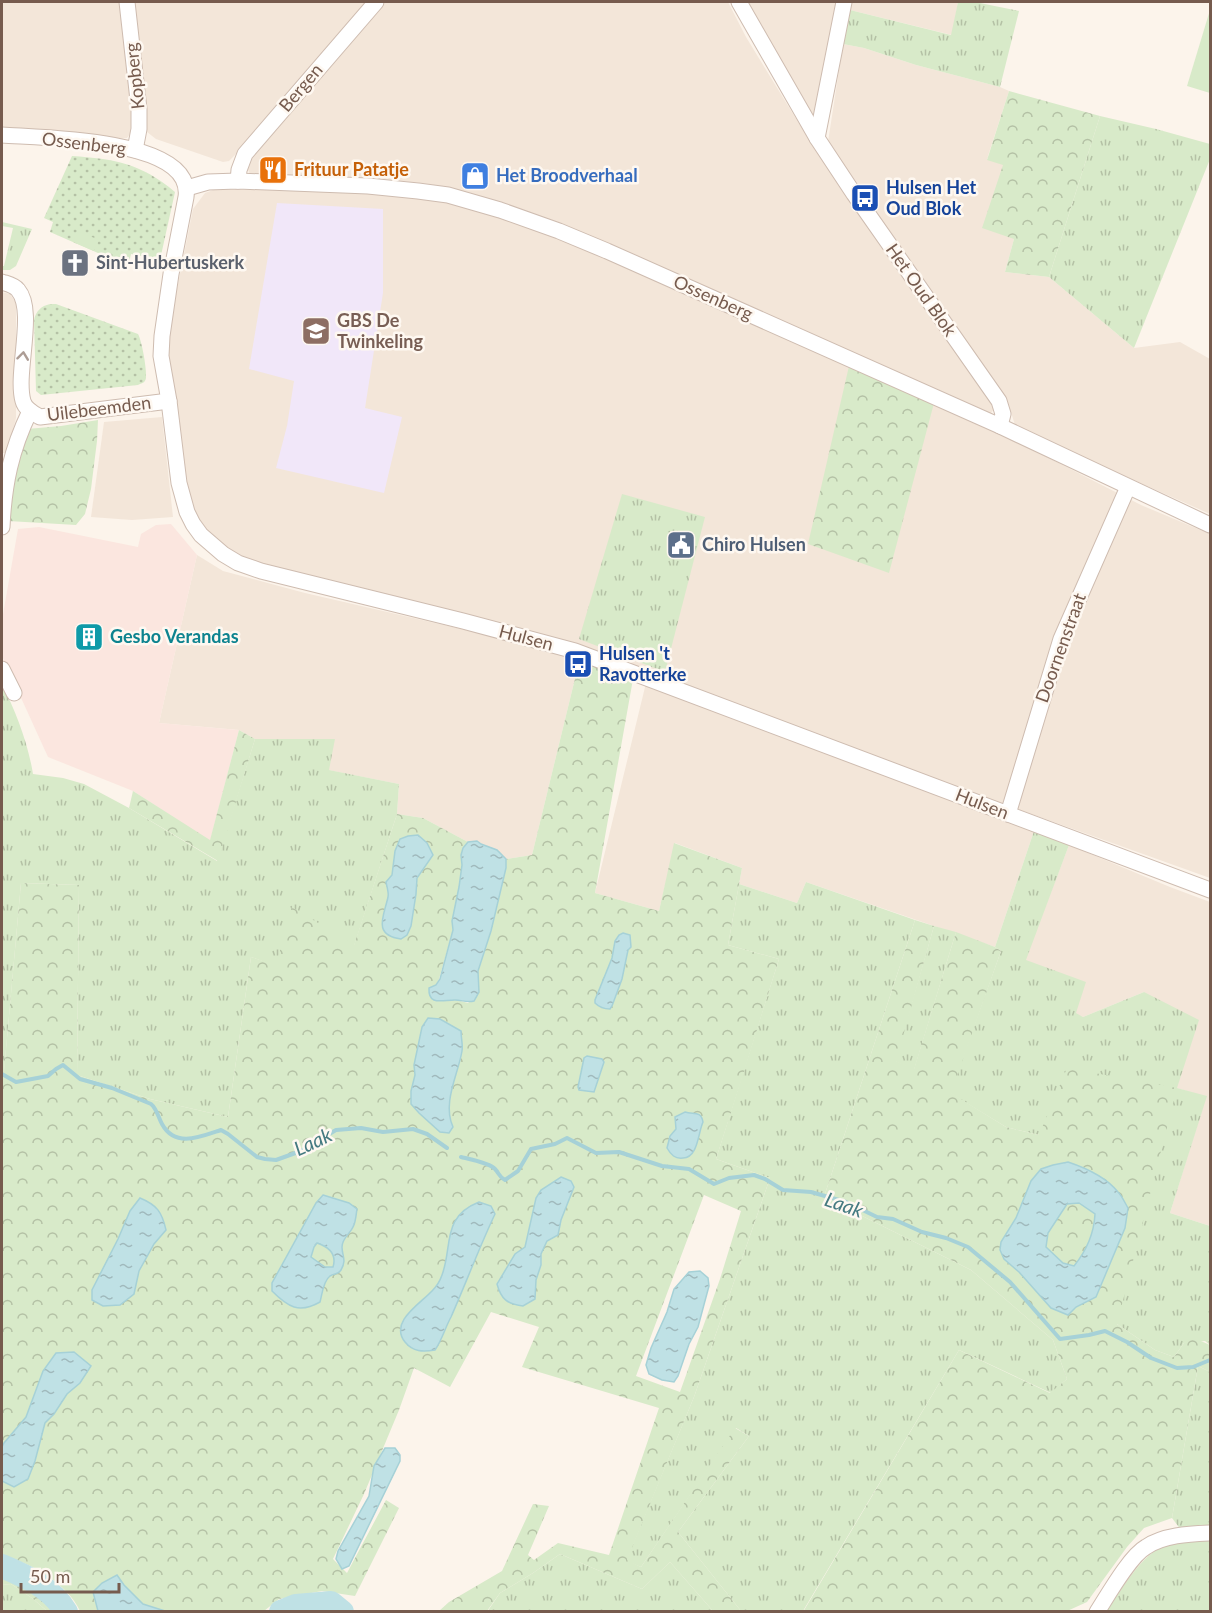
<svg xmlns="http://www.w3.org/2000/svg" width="1212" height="1613" font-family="Lato,sans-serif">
	<defs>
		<pattern id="grass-tufts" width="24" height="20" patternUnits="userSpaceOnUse" patternTransform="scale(1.5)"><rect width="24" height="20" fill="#d8eac9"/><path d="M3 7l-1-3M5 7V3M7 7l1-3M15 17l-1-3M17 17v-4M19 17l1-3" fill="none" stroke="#b4c1a5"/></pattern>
		<pattern id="forest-crowns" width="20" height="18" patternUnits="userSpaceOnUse" patternTransform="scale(1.5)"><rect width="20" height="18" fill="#d8eac9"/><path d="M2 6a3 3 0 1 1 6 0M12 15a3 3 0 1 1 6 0" fill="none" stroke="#b4c1a5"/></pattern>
		<pattern id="park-dots" width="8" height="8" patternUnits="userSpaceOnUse" patternTransform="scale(1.5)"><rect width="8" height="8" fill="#d8eac9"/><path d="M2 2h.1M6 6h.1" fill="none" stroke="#b4c1a5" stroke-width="1.8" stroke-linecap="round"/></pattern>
		<pattern id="water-ripples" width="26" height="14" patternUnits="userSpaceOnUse" patternTransform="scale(1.5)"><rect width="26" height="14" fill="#bfe1e5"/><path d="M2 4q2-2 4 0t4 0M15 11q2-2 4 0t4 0" fill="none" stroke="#a0b9bc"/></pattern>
	</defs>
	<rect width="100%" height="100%" fill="#fcf4eb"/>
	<!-- residential -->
	<g fill="#f3e6d9">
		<polygon points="2,2 122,2 133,89 132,131 127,138 114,139 2,129"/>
		<polygon points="134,2 369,2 234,156 229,161 223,162 156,139 147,132 144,116"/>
		<polygon points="385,2 728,2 746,37 798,122 826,165 993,403 994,409 991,413 982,412 597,239 524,210 466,192 429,184 392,180 250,174 247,168 249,160 280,122"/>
		<polygon points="747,2 837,2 816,122"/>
		<polygon points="851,2 958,2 952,35 850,10"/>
		<polygon points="843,44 864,48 916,65 1000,87 1009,91 987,159 1003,164 1014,239 1005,272 1049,277 1134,348 1180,342 1210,359 1210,514 1026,432 1015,425 1009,406 948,316 868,204 828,142"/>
		<polygon points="216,189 390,193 458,203 543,231 978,422 1141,505 1210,534 1210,878 998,802 579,645 255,562 239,556 222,546 206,530 195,512 188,496 168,352 176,294 193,209 205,193"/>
		<polygon points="2,292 10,294 16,303 16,418 7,453 2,453"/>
		<polygon points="162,417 173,517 132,520 91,517 104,422"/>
		<polygon points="197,555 223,571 305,593 531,645 580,658 532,855 506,859 497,850 481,844 477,841 468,842 423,818 397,814 399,784 328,770 334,739 255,739 239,730 159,723"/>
		<polygon points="646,683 1034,831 995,947 806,882 797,903 739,884 742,868 675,843 659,911 595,893"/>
		<polygon points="1069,845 1170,887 1210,902 1210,1226 1170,1213 1206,1097 1177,1088 1144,992 1083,1017 1076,1014 1025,960"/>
	</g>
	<!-- commercial -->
	<polygon fill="#fbe6df" points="171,524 197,555 159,723 239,730 210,841 133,791 48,757 2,656 2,620 18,529 39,527 138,547 141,534 156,525"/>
	<!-- education -->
	<polygon fill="#f1e7f9" points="277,203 383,209 383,293 365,408 402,417 384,493 276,468 287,426 294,381 249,369"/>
	<!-- grass -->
	<g fill="url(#grass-tufts)">
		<polygon points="958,2 975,2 1019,11 1000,87 916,65 864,48 843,44 850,10 951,35"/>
		<polygon points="1100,116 1156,129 1210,144 1210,159 1134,348 1049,277"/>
		<polygon points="2,222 32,229 16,266 10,270 2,270 2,266 4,266 13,228 2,226"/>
		<polygon points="622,494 705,517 665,672 579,639"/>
		<path d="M2 684C16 712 28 743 33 774L63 778 84 784 129 808 217 861 255 739H335L329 770 399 784 397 814 354 946 276 966 251 957 228 1117 150 1099 77 1075 79 885 21 883 4 1072 2 1071Z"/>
		<polygon points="1034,831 1069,845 1026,960 1086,982 1076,1013 1083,1017 1144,992 1199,1020 1177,1088 1207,1096 1170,1213 1210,1226 1210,1345 1205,1341 1184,1343 1174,1357 1155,1350 1117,1324 1039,1135 1006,1127 950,1093 1001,951 995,947"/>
		<polygon points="806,882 915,920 824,1197 971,1270 1053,1340 1067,1379 1051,1393 959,1350 803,1611 741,1611 678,1532 749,1436 736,1428 641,1567 626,1561 694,1397 770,1178 716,1159 779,959 728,945 739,884 797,903"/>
		<polygon points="934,926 956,932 914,1070 895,1061"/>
		<polygon points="1198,1366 1210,1372 1210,1526 1181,1530 1172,1518"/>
		<path d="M1203 1539H1210V1611L1106 1612C1122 1590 1140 1555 1166 1545 1177 1541 1191 1541 1203 1539Z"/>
		<polygon points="560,1554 642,1589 670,1562 713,1611 487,1612 500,1593 533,1573"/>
		<polygon points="11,1584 32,1598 47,1611 2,1612 2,1585"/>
	</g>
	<!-- forest -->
	<g fill="url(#forest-crowns)" fill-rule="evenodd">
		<polygon points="1009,91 1100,116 1049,277 1005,272 1014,239 982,228 1003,165 987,160"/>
		<polygon points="849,366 934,403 889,573 808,544"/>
		<polygon points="98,420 97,441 91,489 85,514 76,525 8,521 12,472 27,429 61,426"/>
		<path d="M580 658 633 679 595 893 659 911 674 843 742 868 728 945 779 959 743 1075 716 1159 770 1178 694 1397 627 1560 641 1567 735 1428 749 1436 678 1532 741 1611H713L670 1562 642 1589 560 1554 533 1573 500 1593 487 1611H439L449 1602 502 1571 533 1504 549 1506 528 1555 534 1560 558 1543 609 1555 659 1408 522 1367 539 1327 491 1312 450 1387 414 1368 399 1410 364 1494 333 1559 347 1573 386 1500 399 1508 355 1596 322 1591 279 1599 264 1611H80C69 1585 29 1561 2 1556V1071H4L21 883 79 885 77 1075 150 1099 228 1117 251 957 276 965 292 907 354 945 397 814 423 818 468 842 463 848 461 855 462 865 459 887 452 921 453 930 439 979 436 985 438 1001 457 1000 468 1003 479 992 478 971 491 931 506 868V859L532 855ZM422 1027 461 1031C463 1059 455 1072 450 1098 448 1106 450 1115 450 1122L440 1132 419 1113 411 1091 415 1075 414 1065ZM704 1195 741 1211 720 1279 680 1392 636 1376Z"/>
		<polygon points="239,730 255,739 218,861 129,808 133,791 210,840"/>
		<polygon points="915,920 934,926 896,1061 914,1069 956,932 995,947 1001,951 951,1093 1006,1127 1039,1135 1067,1068 1177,1088 1117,1324 1155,1350 1174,1357 1184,1343 1194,1338 1210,1345 1210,1372 1198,1366 1172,1518 1144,1528 1127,1547 1087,1602 1065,1612 803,1612 959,1350 1050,1393 1067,1379 1053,1340 971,1270 824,1197"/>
		<path d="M2 1575C21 1578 42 1596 54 1611H47L32 1598 11 1584 2 1585Z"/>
	</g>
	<!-- park -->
	<g fill="url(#park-dots)">
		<path d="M72 156C114 159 141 163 175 192L160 260 131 254 129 263 122 268 114 260 50 232 53 222 44 218Z"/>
		<path d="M50 304H56L138 334C142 341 147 370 146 378 145 383 142 383 138 385L41 395 36 391 34 320C36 311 41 306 50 304Z"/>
	</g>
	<!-- garden -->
	<g fill="#d8eac9">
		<polygon points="1210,10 1210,93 1187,86"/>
		<polygon points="78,231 99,240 94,251 73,242"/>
	</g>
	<!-- water -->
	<g fill="url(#water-ripples)" stroke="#a6d1d7" stroke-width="1.5" fill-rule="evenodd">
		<path d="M418 835 427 843 433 855 417 878 416 894 411 926 407 935 401 939C372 935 384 916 388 897 389 893 387 887 386 882L392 875 395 851 400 839 408 836Z"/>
		<path d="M477 841 481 844 497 850 506 859V868L491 931 478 971 479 992 474 1001C467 1003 462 1000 455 1000 442 1000 428 1006 429 988L436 985 440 979 453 930 452 921 459 887 462 865 461 855 463 848 468 842Z"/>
		<path d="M623 933 630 935 631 947 628 950 622 979 612 1006 610 1009C605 1009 599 1007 595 1003V1000L612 958 615 941 619 935Z"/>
		<path d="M428 1018 440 1019 461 1031C461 1038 463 1044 462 1051 458 1075 442 1103 453 1127L449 1133 440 1132 419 1113 411 1104V1091L415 1075 414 1065 422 1027Z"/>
		<polygon points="587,1056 602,1059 604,1062 594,1092 579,1090 578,1087 584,1058"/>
		<path d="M685 1112C693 1115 701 1110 703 1122 698 1133 698 1158 683 1158 675 1159 671 1155 667 1148L670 1136 676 1129 675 1117Z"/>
		<path d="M1068 1162C1086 1168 1106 1177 1118 1192 1122 1196 1125 1203 1128 1208L1125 1228 1096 1297 1076 1307 1068 1315 1051 1308 1019 1272 1004 1259 1000 1250 1001 1242 1016 1218 1031 1181 1041 1169 1053 1165ZM1079 1203 1095 1214C1094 1234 1087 1250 1074 1266L1063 1263 1046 1247 1048 1233 1067 1204Z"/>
		<path d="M561 1177 571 1181 574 1187 561 1220 558 1235 547 1241 541 1254V1265L536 1280 535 1299 523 1306C507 1304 501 1299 497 1284L515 1254 525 1247 536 1198 541 1190Z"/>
		<path d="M323 1195 349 1203 357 1209C356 1214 356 1222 353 1227 350 1234 342 1238 342 1247 342 1256 347 1260 341 1270 338 1275 335 1273 330 1276 323 1281 322 1295 320 1302 299 1314 288 1307 272 1291V1283L316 1203ZM317 1243C329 1247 337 1254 333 1267H325L311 1257 314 1247Z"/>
		<path d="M140 1198C157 1205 162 1212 166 1230L154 1244 139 1271 134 1294 120 1305 103 1306 92 1300V1290L118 1239 130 1211Z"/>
		<path d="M479 1202 491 1206 495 1214C479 1248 466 1283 451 1317 445 1328 442 1340 435 1350 423 1352 413 1352 405 1342 389 1322 420 1304 432 1291 436 1287 440 1281 442 1275 453 1246 441 1217 479 1202Z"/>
		<polygon points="700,1271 708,1278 709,1286 698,1327 689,1344 678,1376 674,1382 662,1380 649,1374 646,1365 651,1348 667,1312 674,1289 689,1272"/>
		<polygon points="74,1352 91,1366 80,1383 67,1394 54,1414 45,1423 35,1461 28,1479 14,1487 2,1481 2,1447 4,1443 26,1417 43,1371 56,1353"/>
		<polygon points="385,1448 395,1448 400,1455 400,1461 349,1566 342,1569 336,1559 338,1551 369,1496 374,1466"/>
		<polygon points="117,1575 124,1585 143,1604 165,1611 98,1611 93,1592 102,1583"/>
	</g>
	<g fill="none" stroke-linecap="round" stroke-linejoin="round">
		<!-- stream -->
		<g stroke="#a6d1d7" stroke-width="4">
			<path d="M2 1074 16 1082 48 1076 56 1069 63 1065 80 1079 112 1088 151 1104C157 1109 158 1117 162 1124 175 1148 200 1137 221 1130L228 1134 257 1157 265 1159 276 1160 301 1151 336 1130 361 1128 383 1132 413 1129 427 1134 447 1148"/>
			<path d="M461 1157C469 1159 490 1163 495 1169 499 1173 499 1177 505 1180L518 1171 531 1149 555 1144 567 1138 596 1153 619 1152 662 1166 689 1169 714 1184 729 1178 754 1175 765 1179 783 1190 811 1192 846 1202 877 1217 893 1219 922 1232 946 1238 968 1247 1010 1282 1060 1339 1089 1335 1105 1331 1127 1342 1151 1358 1177 1368 1193 1367 1210 1360"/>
		</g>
		<!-- river -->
		<g stroke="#bfe1e5" stroke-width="24">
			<path d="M2 1566C26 1576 52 1588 66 1612"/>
			<polyline points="281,1612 296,1606 331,1603 342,1612"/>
		</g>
		<!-- minor casing -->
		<g stroke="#cebcb0" stroke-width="17">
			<g id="minor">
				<polyline points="127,2 139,109 139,129 135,150"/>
				<polyline points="739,2 817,138 854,194 999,401 1003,414 1000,426"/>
				<path d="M2 135C43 138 162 139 183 179 186 185 187 190 186 197L171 274 162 336 161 356 169 401 179 483 187 512 193 524 201 535 223 554 238 563 261 571 463 621 575 651 1210 890"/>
				<polyline points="817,138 844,2"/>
				<polyline points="238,181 239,170 245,154 376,2"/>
				<polyline points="187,188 208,182 238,181 368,186 418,191 448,195 500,210 559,231 607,251 1000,426 1210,525"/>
				<path d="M2 282C8 284 14 285 18 290 36 311 15 373 23 401 25 409 33 413 40 417L169 401"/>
				<path d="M2 527C4 484 11 450 30 411"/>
				<polyline points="2,669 14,693"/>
				<polyline points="1008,814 1061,639 1128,487"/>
				<path d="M1097 1612C1108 1595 1130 1556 1146 1547 1164 1535 1189 1534 1210 1533"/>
			</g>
		</g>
		<!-- minor -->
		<use href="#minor" stroke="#fff" stroke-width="15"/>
	</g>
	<!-- one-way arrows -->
	<defs><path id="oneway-chevron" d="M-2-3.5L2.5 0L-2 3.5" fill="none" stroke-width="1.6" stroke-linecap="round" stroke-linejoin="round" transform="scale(1.5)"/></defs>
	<use stroke="#ad9d95" href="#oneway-chevron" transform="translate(23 356) rotate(-83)"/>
	<!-- icons -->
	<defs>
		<g id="restaurant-square" transform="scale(1.5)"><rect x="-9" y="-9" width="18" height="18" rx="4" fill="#e8710a" stroke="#fef8f1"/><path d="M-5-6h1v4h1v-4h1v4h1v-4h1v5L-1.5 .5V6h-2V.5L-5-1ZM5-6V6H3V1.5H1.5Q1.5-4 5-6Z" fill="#fff"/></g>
		<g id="shop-square" transform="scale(1.5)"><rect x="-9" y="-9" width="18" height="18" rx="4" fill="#3f7fe0" stroke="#fef8f1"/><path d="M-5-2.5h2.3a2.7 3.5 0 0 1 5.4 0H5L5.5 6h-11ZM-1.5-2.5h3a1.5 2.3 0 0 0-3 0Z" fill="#fff"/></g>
		<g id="bus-square" transform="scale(1.5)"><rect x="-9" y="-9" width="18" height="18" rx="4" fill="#1a4fb4" stroke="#fef8f1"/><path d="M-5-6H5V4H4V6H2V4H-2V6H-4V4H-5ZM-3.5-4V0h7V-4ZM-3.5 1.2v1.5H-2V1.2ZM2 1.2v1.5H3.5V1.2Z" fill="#fff"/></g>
		<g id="church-square" transform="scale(1.5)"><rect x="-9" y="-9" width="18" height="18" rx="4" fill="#6b7280" stroke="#fef8f1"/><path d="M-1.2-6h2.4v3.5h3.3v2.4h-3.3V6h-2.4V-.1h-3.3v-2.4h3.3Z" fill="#fff"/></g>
		<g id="school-square" transform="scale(1.5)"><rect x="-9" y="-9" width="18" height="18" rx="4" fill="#8d6e63" stroke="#fef8f1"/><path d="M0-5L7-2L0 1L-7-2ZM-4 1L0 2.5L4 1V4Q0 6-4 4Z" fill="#fff"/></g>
		<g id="civic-square" transform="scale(1.5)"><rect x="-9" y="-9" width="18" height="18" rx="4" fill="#5c6f8a" stroke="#fef8f1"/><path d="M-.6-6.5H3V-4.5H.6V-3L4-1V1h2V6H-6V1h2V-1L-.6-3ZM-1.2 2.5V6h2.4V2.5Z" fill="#fff"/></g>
		<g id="building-square" transform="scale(1.5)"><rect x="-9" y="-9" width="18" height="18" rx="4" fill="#0f9aa8" stroke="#fef8f1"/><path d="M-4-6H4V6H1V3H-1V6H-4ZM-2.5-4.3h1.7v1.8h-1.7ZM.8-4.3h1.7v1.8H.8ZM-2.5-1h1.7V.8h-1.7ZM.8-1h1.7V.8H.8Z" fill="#fff"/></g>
	</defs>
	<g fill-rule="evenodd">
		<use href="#restaurant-square" x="273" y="170"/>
		<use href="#shop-square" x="475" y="176"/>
		<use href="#bus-square" x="865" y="198"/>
		<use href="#church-square" x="75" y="263"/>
		<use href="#school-square" x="316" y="331"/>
		<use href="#civic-square" x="681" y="545"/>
		<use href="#building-square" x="89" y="637"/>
		<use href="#bus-square" x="578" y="664"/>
	</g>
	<g text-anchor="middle" stroke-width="5" stroke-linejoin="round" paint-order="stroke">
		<!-- street labels -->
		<g font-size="18" fill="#765b4e" stroke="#fef8f1">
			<text transform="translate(135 76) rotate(-96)" y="6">Kopberg</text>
			<text transform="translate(301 88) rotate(-50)" y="6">Bergen</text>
			<text transform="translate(84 144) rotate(7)" y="6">Ossenberg</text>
			<text transform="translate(921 290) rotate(55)" y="6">Het Oud Blok</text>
			<text transform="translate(713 298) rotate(24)" y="6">Ossenberg</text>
			<text transform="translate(99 409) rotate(-7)" y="6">Uilebeemden</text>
			<text transform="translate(526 638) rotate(15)" y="6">Hulsen</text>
			<text transform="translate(1061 648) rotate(-70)" y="6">Doornenstraat</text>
			<text transform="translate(982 804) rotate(21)" y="6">Hulsen</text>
		</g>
		<!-- food labels -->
		<g font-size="18" font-weight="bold" fill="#c56008" stroke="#fef8f1" text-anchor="start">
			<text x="294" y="176">Frituur Patatje</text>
		</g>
		<!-- shop labels -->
		<g font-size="18" font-weight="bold" fill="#366cbe" stroke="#fef8f1" text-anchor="start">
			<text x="496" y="182">Het Broodverhaal</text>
		</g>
		<!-- transit labels -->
		<g font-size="18" font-weight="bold" fill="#164399" stroke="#fef8f1" text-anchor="start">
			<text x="886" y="194">Hulsen Het<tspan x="886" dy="21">Oud Blok</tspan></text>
			<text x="599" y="660">Hulsen 't<tspan x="599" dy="21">Ravotterke</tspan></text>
		</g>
		<!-- worship labels -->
		<g font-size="18" font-weight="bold" fill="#5b616d" stroke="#fef8f1" text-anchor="start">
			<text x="96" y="269">Sint-Hubertuskerk</text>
		</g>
		<!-- education labels -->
		<g font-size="18" font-weight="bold" fill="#785e54" stroke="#fef8f1" text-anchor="start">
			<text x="337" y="327">GBS De<tspan x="337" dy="21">Twinkeling</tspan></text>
		</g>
		<!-- service labels -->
		<g font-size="18" font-weight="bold" fill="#4e5e75" stroke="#fef8f1" text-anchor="start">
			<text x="702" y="551">Chiro Hulsen</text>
		</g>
		<!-- culture labels -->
		<g font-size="18" font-weight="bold" fill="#0d838f" stroke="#fef8f1" text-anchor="start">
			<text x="110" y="643">Gesbo Verandas</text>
		</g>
		<!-- water labels -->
		<g font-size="20" font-style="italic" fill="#457a81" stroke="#fef8f1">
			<text transform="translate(313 1142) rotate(-25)" y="7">Laak</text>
			<text transform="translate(844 1205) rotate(19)" y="7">Laak</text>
		</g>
	</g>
	<!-- border -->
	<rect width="1212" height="1613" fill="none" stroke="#765b4e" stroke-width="6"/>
	<!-- scale -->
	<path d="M21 1583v9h98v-9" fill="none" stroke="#765b4e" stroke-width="3"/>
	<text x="30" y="1583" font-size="18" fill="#765b4e" stroke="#fef8f1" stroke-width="4.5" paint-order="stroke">50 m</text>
</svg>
